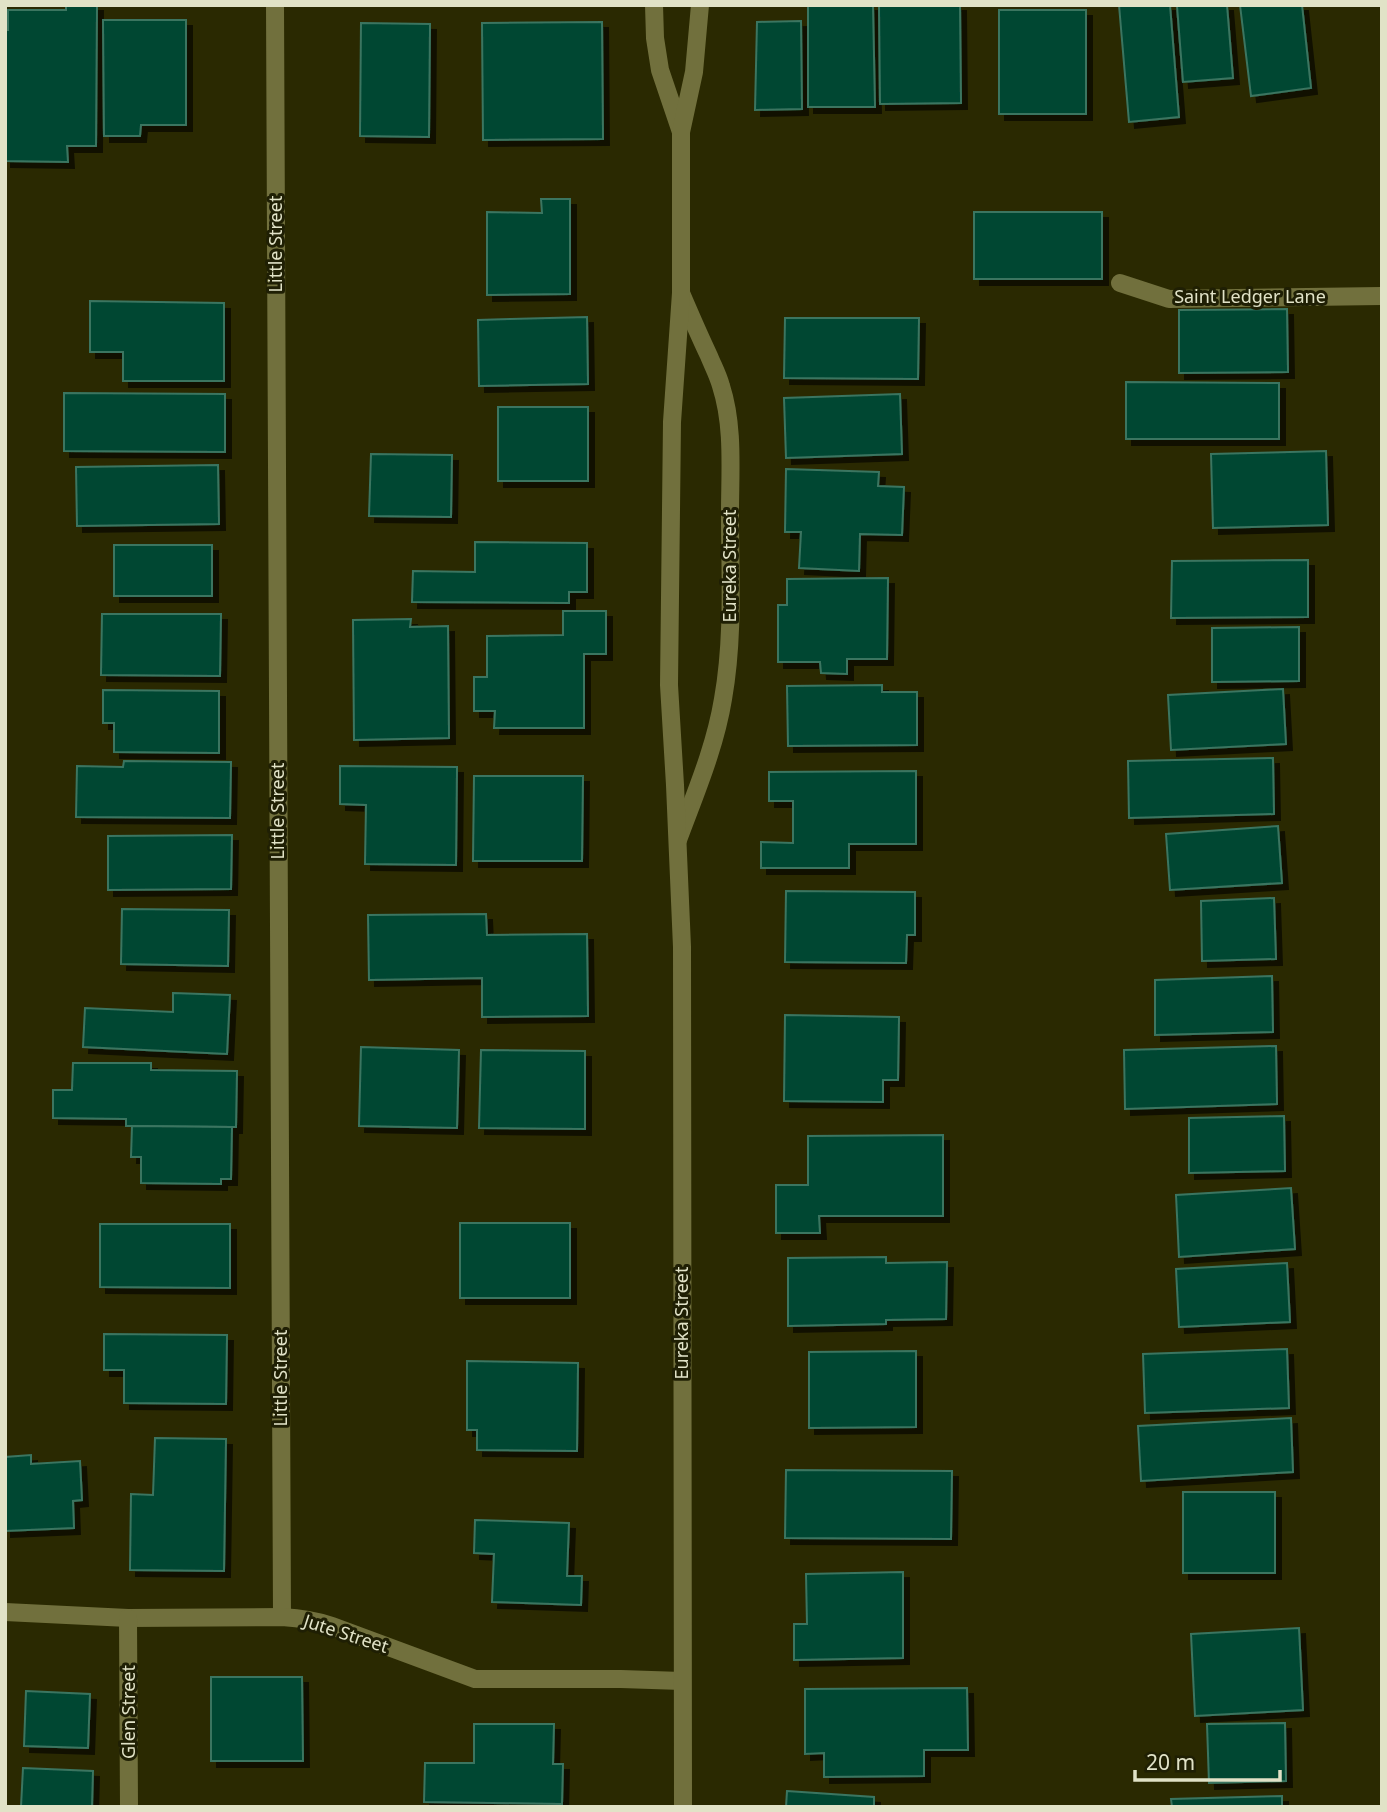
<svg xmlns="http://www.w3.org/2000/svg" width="1387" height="1812" font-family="'Noto Sans',sans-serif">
	<defs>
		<filter id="shadow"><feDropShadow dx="6" dy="6" stdDeviation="0" flood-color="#0009"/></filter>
	</defs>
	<rect width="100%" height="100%" fill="#2a2901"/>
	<!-- building -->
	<g fill="#004633" stroke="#3a7560" stroke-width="2" filter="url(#shadow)">
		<polygon points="66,5 97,5 96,146 67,146 68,162 5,161 5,30 8,30 8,10 66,10"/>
		<polygon points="808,5 873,5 875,107 808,107"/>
		<polygon points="879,5 960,5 961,103 880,104"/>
		<polygon points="1119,5 1170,5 1179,117 1129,122"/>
		<polygon points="1187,5 1227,5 1233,78 1183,82 1177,6"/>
		<polygon points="1240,5 1302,5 1311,88 1251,96"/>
		<rect x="999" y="10" width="87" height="104"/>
		<polygon points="103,20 186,20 186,125 141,125 140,136 104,136"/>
		<polygon points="801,21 802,109 755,110 757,22"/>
		<polygon points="602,22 603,139 483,140 482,23"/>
		<polygon points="361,23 430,24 429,137 360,136"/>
		<polygon points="541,199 570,199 570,294 487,295 487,212 542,213"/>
		<rect x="974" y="212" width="128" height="67"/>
		<polygon points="90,301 224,303 224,381 123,381 123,352 90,352"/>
		<polygon points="1287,309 1288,372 1179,373 1179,310"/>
		<polygon points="587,317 588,384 479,386 478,320"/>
		<polygon points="785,318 919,318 918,379 784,378"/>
		<polygon points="1126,382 1279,383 1279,439 1126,439"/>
		<polygon points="64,393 225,394 225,452 64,451"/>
		<polygon points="900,394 902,454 786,458 784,398"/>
		<rect x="498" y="407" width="90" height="74"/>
		<polygon points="1326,451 1328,525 1213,528 1211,454"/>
		<polygon points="371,454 452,455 451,517 369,516"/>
		<polygon points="218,465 219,524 77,526 76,467"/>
		<polygon points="786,469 879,472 878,486 904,487 902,535 860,534 859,571 799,568 801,532 785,532"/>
		<polygon points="475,542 587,543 587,592 569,592 569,603 412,602 413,571 475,572"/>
		<rect x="114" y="545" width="98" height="51"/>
		<polygon points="1308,560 1308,617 1171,618 1172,561"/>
		<polygon points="888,578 887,659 847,659 847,674 821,673 820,662 778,662 778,605 787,605 787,579"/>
		<polygon points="563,611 606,611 606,654 584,654 584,728 494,728 495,711 474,711 474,677 487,677 487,636 563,635"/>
		<polygon points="102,614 221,614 220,676 101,675"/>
		<polygon points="411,619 410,627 448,626 449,738 354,740 353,620"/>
		<polygon points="1299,627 1299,681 1212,682 1212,628"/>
		<polygon points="882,685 882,692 917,692 917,745 788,746 787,686"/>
		<polygon points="1283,689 1286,744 1171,750 1168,695"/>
		<polygon points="103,690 219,691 219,753 114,752 114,723 103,723"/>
		<polygon points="1273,758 1274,814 1129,818 1128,761"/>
		<polygon points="124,761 231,762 230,818 76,817 77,766 123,767"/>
		<polygon points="340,766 457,767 456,865 365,864 366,805 340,804"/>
		<polygon points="916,771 916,844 849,844 849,868 761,868 761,842 793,843 793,801 769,801 769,772"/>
		<polygon points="474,776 583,776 582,861 473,861"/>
		<polygon points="1278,826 1282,883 1170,890 1166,834"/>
		<polygon points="232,835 231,889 108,890 108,836"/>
		<polygon points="786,891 915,892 915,935 907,935 906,963 785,962"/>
		<polygon points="1274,898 1276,959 1202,961 1201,901"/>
		<polygon points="122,909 229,910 228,966 121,964"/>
		<polygon points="486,914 487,935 587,934 588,1016 482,1017 482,978 369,980 368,915"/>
		<polygon points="1272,976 1273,1032 1155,1035 1155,980"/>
		<polygon points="173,993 230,995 227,1054 83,1047 85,1008 173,1012"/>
		<polygon points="785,1015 899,1017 898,1080 883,1080 883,1102 784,1101"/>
		<polygon points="1276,1046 1277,1104 1125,1109 1124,1050"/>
		<polygon points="361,1047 459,1050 457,1128 359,1126"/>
		<polygon points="481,1050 585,1051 585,1129 479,1128"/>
		<polygon points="73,1063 151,1063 151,1070 237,1071 236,1127 132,1126 126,1126 126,1119 53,1118 53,1090 72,1090"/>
		<polygon points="1284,1116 1285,1171 1189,1173 1189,1118"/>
		<polygon points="132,1126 232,1127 231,1179 221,1179 221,1184 141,1183 141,1157 131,1157"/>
		<polygon points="943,1135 943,1216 819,1216 820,1233 776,1233 776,1185 808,1185 808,1136"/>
		<polygon points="1291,1188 1295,1249 1179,1257 1176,1195"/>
		<rect x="460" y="1223" width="110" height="75"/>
		<polygon points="100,1224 230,1224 230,1288 100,1287"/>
		<polygon points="886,1257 886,1263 947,1262 946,1319 886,1320 886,1324 788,1326 788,1258"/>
		<polygon points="1287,1263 1290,1322 1179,1327 1176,1269"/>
		<polygon points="104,1334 227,1335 226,1404 124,1403 124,1370 104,1370"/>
		<polygon points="1287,1349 1289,1408 1145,1413 1143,1354"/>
		<polygon points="916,1351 916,1427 809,1428 809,1352"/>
		<polygon points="467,1361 578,1363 577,1451 477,1450 477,1430 467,1430"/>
		<polygon points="1291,1418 1293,1472 1141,1481 1138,1426"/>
		<polygon points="155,1438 226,1439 224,1571 130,1570 131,1494 153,1495"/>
		<polygon points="31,1455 31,1464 80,1461 82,1500 73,1501 74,1528 5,1531 5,1457"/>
		<polygon points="786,1470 952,1471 951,1539 785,1538"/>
		<rect x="1183" y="1492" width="92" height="81"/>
		<polygon points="475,1520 569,1523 567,1576 582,1576 581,1605 492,1602 494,1554 474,1553"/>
		<polygon points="903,1572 903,1658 794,1660 794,1624 807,1624 806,1574"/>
		<polygon points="1299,1628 1303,1710 1195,1716 1191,1634"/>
		<polygon points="211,1677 302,1677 303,1761 211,1761"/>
		<polygon points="967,1688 968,1750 924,1750 924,1776 824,1777 824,1753 805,1754 805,1689"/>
		<polygon points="26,1691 90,1694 88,1748 24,1746"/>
		<polygon points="1285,1723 1286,1781 1209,1783 1207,1724"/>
		<polygon points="474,1724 554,1724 553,1764 563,1764 562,1804 424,1802 425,1763 474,1763"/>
		<polygon points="23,1768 93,1771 92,1807 21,1807"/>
		<polygon points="787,1791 874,1797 874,1807 786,1807"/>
		<polygon points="1282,1796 1282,1807 1172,1807 1171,1799"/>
	</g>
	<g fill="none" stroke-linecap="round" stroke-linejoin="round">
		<!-- lane -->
		<g stroke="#71703d" stroke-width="18">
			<polyline points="1120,283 1169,299 1382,296"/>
			<path d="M678 840C695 794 715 748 723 699 734 637 730 574 730 513 730 471 734 426 721 386 718 375 713 366 709 356 699 335 690 314 681 293"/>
		</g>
		<!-- street -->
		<g stroke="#71703d" stroke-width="18">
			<polyline points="275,5 282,1617"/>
			<polyline points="654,5 655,38 660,70 681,132"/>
			<path d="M5 1612 128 1618 282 1617C299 1618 315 1620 332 1626L475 1679H621L682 1681"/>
			<polyline points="128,1618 129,1807"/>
			<polyline points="683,1807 682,947 675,785 669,685 672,422 681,293 681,132 694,72 700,5"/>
		</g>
	</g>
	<g text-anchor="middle" stroke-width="6" stroke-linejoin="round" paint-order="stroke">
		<!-- street labels -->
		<g font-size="18" fill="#e1e2c7" stroke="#1f1f04">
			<text transform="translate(276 244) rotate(-90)" y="6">Little Street</text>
			<text x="1250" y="303">Saint Ledger Lane</text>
			<text transform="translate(730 566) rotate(-90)" y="6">Eureka Street</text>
			<text transform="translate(278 811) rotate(-90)" y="6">Little Street</text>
			<text transform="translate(682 1323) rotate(-90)" y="6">Eureka Street</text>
			<text transform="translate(281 1378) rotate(-90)" y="6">Little Street</text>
			<text transform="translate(346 1634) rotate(18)" y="6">Jute Street</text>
			<text transform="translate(129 1712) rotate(-90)" y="6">Glen Street</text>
		</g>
	</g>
	<!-- border -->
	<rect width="1387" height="1812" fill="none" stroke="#e1e2c7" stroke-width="14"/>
	<!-- scale -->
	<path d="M1135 1770v10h145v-10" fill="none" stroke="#e1e2c7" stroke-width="3.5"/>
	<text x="1146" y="1770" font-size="21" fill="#e1e2c7" stroke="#1f1f04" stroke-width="5" paint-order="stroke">20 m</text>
</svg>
